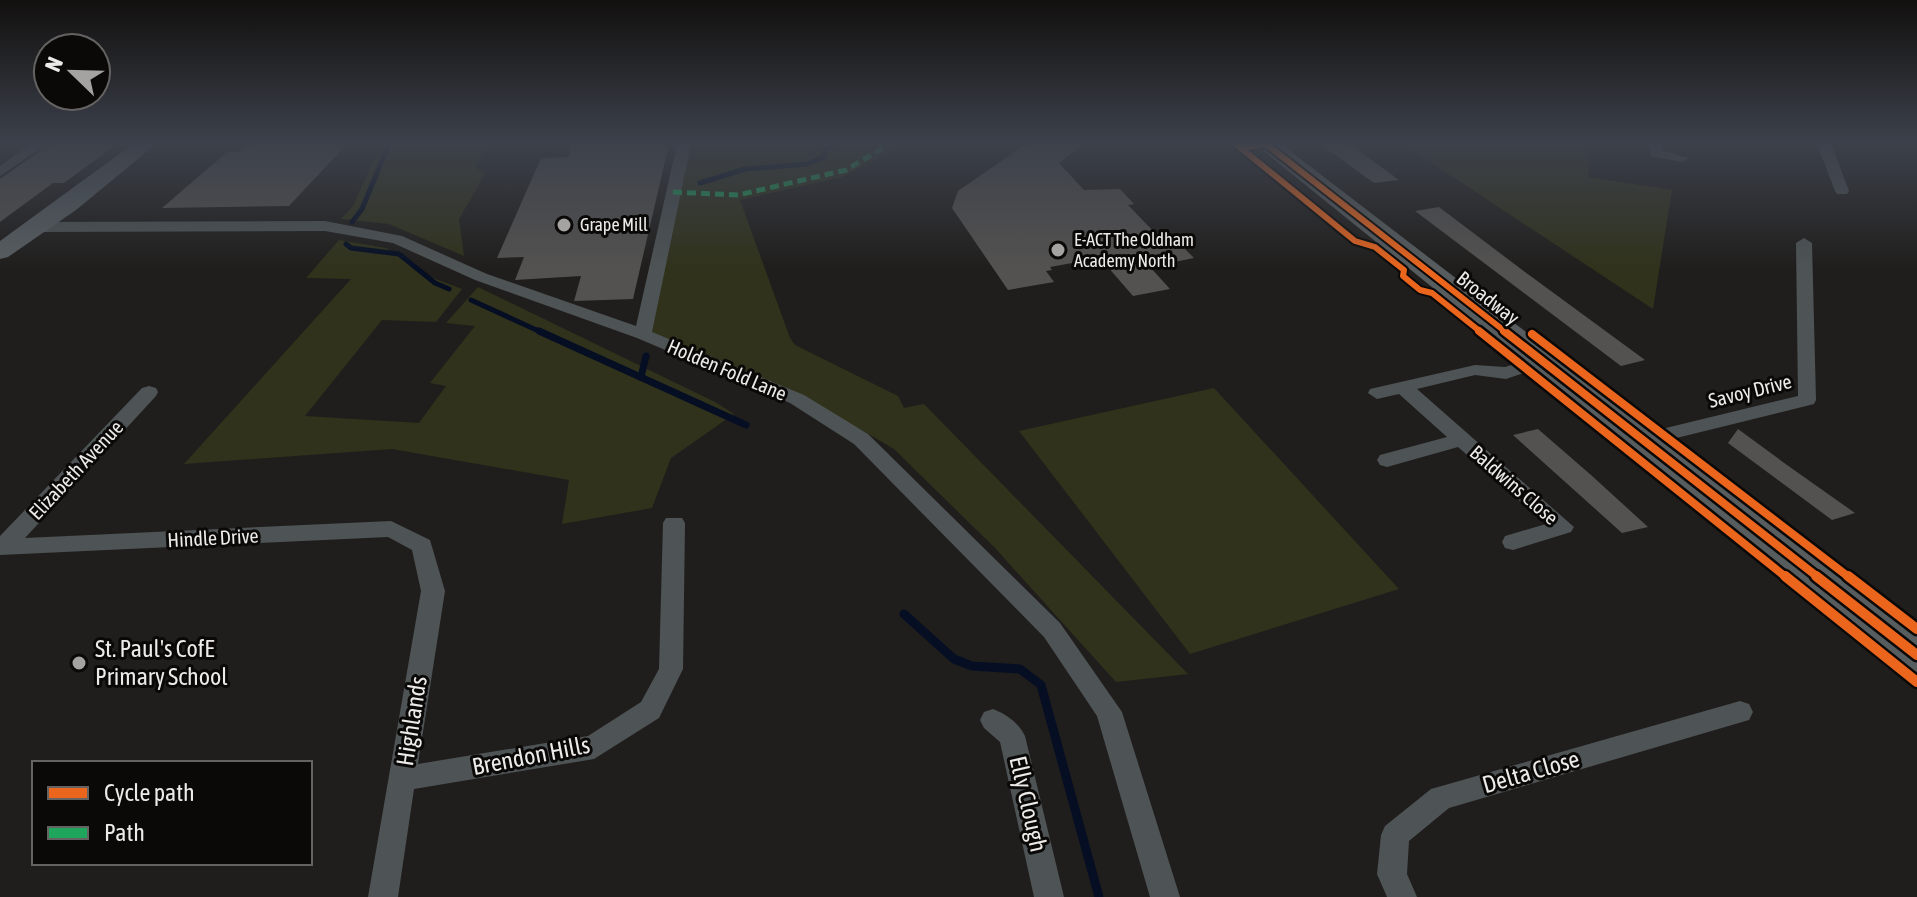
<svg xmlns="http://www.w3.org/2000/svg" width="1917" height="897" font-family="'Asap Condensed',sans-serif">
	<rect width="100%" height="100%" fill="#201e1c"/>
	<!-- green -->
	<g fill="#30321b">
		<polygon points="381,144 490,144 475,167 485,174 459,219 464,256 389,224 341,219 353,206"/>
		<polygon points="689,144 906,144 842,177 740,200 790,338 795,345 898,396 904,408 924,404 1188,674 1116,682 995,548 894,449 860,429 648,332"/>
		<polygon points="1403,144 1588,144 1589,177 1672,190 1653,309"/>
		<polygon points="339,240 386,248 433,278 462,289 436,322 382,320 305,416 419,423 446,386 430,383 475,326 446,323 478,287 715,402 734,414 671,458 652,508 562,524 569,480 392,449 184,464 351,279 306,278"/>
		<polygon points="1214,388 1399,589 1190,654 1019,431"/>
	</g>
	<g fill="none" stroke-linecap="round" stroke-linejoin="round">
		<!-- stream-far2 -->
		<g stroke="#050e23" stroke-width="5">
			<polyline points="700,183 745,169 807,164 824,157 824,150 838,144"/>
			<polyline points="352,222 362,209 389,144"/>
			<polyline points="346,244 351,248 399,254 435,283 449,289"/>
			<polyline points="471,300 543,333"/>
		</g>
		<!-- stream-far1 -->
		<g stroke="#050e23" stroke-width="7">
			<polyline points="539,331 746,425"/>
			<polyline points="641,377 646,356"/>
		</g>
		<!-- stream -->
		<polyline stroke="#050e23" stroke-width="9" points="904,614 954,659 972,666 1020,669 1041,685 1099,897"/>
	</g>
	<!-- building -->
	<g fill="#545250">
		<polygon points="50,144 117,144 64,183 53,183 0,222 0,179"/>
		<polygon points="248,144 347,144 289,206 162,208 227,152 239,152"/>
		<polygon points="572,144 669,144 633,299 574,301 581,276 515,280 524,257 497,258 541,158 568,157"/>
		<polygon points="1026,144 1084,144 1059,163 1084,190 1120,189 1134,204 1128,205 1159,237 1171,235 1194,258 1150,267 1170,289 1133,296 1100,258 1050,267 1052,270 1046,271 1054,282 1008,290 952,208 958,191"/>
		<polygon points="1320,144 1350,144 1399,180 1374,183"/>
		<polygon points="1439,207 1521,269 1645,360 1621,366 1415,211"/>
		<polygon points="1538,429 1591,475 1648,527 1622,533 1513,435"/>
		<polygon points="1738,429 1787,465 1855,513 1832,520 1728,443"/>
	</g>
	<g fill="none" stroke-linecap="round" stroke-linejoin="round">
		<!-- street -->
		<g fill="#4e5355" fill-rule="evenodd">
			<polygon points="31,144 47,144 0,176 0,166"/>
			<polygon points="677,144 691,144 652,332 804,395 868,434 1060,623 1122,712 1180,897 1150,897 1097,716 1044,637 854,444 790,403 637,338 475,280 393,243 325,231 38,232 30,227 38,222 325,221 402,236 487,274 636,326"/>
			<polygon points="1648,144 1662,144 1662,150 1689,158 1682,162 1651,156"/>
			<polygon points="1817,144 1831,144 1849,191 1847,194 1837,194 1835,191"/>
			<polygon points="1804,238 1812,243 1816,400 1814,404 1644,446 1637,445 1634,440 1637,435 1798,396 1796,243"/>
			<polygon points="1544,355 1550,356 1553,360 1550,364 1506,379 1475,375 1417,389 1574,527 1571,532 1513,550 1505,548 1502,542 1505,536 1546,524 1458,447 1387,467 1380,465 1377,460 1380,455 1447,437 1399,394 1377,399 1368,393 1370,389 1475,365 1505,367"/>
			<polygon points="149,386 156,388 158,392 156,396 25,538 391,521 430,540 445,591 418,764 588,736 641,702 659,669 663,523 666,518 682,518 685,523 683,669 659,718 594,759 414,789 398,897 368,897 421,591 412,550 388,537 0,555 0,536 142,388"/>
			<polygon points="1740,701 1749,704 1753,712 1749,720 1449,808 1409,841 1407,874 1417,897 1387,897 1377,874 1381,835 1385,826 1431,789"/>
			<path d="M993 709C1006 714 1019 723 1025 736L1064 897H1034L1000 742 984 728 980 720 984 712Z"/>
		</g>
		<!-- secondary -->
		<polygon fill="#585e61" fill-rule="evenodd" points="133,144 156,144 76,210 8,257 0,259 0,241"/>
		<!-- primary -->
		<polygon fill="#575c5e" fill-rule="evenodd" points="1255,144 1281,144 1917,632 1917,672 1902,667"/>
		<!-- quiet -->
		<polyline stroke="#20a55d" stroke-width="5" stroke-dasharray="9 5" stroke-linecap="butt" points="673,192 738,195 846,170 889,144"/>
		<!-- cycleway-far2 casing -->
		<g stroke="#0a0908" stroke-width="10">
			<g id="cycleway-far2">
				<polyline points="1236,144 1355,241 1375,247 1404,270 1403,276 1420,290 1432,293 1482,333"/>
				<polyline points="1241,148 1266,144 1507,333"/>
			</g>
		</g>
		<!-- cycleway-far1 casing -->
		<g stroke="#0a0908" stroke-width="13">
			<g id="cycleway-far1">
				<polyline points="1479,331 1787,578"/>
				<polyline points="1504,331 1819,578"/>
				<polyline points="1532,334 1850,578"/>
			</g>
		</g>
		<!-- cycleway casing -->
		<g stroke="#0a0908" stroke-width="15">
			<g id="cycleway">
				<polyline points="1785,576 1917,682"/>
				<polyline points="1816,576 1917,655"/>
				<polyline points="1848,576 1917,629"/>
			</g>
		</g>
		<!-- cycleway-far2 -->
		<use href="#cycleway-far2" stroke="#eb651d" stroke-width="6"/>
		<!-- cycleway-far1 -->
		<use href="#cycleway-far1" stroke="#eb651d" stroke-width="8"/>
		<!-- cycleway -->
		<use href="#cycleway" stroke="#eb651d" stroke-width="10"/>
	</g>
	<!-- sky -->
	<linearGradient id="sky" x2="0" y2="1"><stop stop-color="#12100f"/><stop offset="0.53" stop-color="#3c414b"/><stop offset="1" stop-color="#3c414b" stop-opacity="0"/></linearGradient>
	<rect width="1917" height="270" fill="url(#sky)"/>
	<!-- markers -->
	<g fill="#a5a3a1" stroke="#0a0908" stroke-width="3">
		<circle cx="564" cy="225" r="8"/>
		<circle cx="1058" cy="250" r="8"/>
		<circle cx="79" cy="663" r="8"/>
	</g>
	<g text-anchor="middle" stroke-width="6" stroke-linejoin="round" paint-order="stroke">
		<!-- far-poi labels -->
		<g font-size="18" fill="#edebe9" stroke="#0a0908" text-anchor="start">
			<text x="580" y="231">Grape Mill</text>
			<text x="1074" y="246">E-ACT The Oldham<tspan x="1074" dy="21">Academy North</tspan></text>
		</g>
		<!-- street labels -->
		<g font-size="20" fill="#edebe9" stroke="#0a0908">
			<text transform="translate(1488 298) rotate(38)" y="7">Broadway</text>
			<text transform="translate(727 370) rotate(23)" y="7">Holden Fold Lane</text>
			<text transform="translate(1750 391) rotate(-14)" y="7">Savoy Drive</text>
			<text transform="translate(76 470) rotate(-47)" y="7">Elizabeth Avenue</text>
			<text transform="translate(1514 485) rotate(41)" y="7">Baldwins Close</text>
			<text transform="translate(213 538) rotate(-3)" y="7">Hindle Drive</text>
		</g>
		<!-- near-poi labels -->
		<g font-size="24" fill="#edebe9" stroke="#0a0908" text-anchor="start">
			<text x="95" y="657">St. Paul's CofE<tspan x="95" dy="28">Primary School</tspan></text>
		</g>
		<!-- near-street labels -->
		<g font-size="24" fill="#edebe9" stroke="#0a0908">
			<text transform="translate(412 721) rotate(-81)" y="8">Highlands</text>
			<text transform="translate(531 756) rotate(-11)" y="8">Brendon Hills</text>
			<text transform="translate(1531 772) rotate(-16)" y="8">Delta Close</text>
			<text transform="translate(1028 804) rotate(77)" y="8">Elly Clough</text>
		</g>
	</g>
	<!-- legend -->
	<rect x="32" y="761" width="280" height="104" fill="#0a0908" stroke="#656362" stroke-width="2"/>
	<rect x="48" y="787" width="40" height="12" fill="#eb651d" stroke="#656362" stroke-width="2"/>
	<text x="104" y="801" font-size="24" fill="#edebe9">Cycle path</text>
	<rect x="48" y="827" width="40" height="12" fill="#20a55d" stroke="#656362" stroke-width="2"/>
	<text x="104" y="841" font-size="24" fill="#edebe9">Path</text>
	<!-- north arrow -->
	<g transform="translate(72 72) rotate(293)"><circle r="38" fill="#0a0908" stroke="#656362" stroke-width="2"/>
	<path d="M0-6L14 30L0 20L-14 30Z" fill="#a5a3a1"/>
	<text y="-12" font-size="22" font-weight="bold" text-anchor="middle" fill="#edebe9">N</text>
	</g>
</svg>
